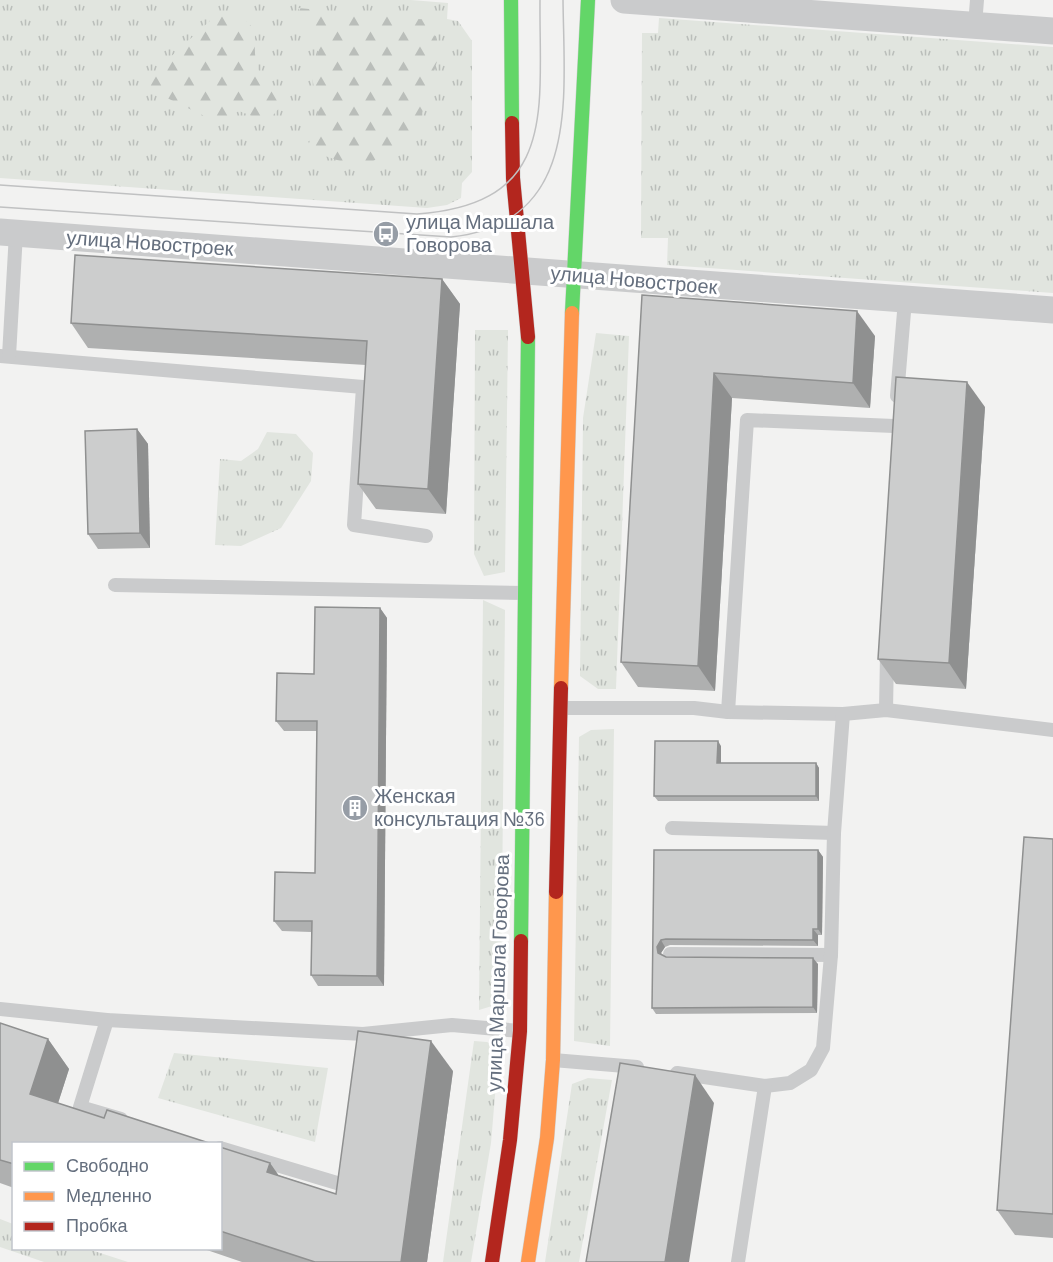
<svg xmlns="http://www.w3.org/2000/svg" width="1053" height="1262" font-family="Barlow,sans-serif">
	<defs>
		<pattern id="grass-tufts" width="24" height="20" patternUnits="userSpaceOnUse" patternTransform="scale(1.5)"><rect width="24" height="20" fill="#e1e5df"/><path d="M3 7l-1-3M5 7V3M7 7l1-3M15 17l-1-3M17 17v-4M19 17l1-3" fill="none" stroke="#babeba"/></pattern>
		<pattern id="forest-firs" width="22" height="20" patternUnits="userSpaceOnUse" patternTransform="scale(1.5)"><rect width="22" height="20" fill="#e1e5df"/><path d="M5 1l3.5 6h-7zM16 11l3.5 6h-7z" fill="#babeba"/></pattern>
	</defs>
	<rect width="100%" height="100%" fill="#f2f2f1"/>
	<!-- grass -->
	<g fill="url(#grass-tufts)">
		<polygon points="0,0 411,0 448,3 447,19 458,21 472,41 472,172 462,183 461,198 447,205 427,208 0,178"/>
		<polygon points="659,18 1053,47 1053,293 667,265 668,238 641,238 642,33 658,33"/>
		<polygon points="475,330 508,330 505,572 484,576 474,554"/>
		<polygon points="596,333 629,336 616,689 598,689 580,676 583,418"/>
		<polygon points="267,432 296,434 313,453 311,481 281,528 241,546 215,545 220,459 241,461 258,449"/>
		<polygon points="483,600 505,610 501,998 492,1006 479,1010"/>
		<polygon points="614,729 610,1046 574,1041 579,737 591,730"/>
		<polygon points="474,1041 487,1042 499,1048 491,1143 471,1262 443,1262"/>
		<polygon points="174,1053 328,1068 315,1142 158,1098"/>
		<polygon points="588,1078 612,1080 579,1262 545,1262 572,1084"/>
		<polygon points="0,1219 13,1224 14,1248 88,1249 128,1262 44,1262 0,1247"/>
	</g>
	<!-- forest -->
	<g fill="url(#forest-firs)">
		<polygon points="298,8 429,20 440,51 415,137 361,168 307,150 318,113 312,76 319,48"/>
		<path d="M239 13 255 30C254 70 255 76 288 98L267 122 239 111 219 123 140 85 213 18Z"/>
	</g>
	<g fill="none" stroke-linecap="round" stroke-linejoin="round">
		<!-- fast casing -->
		<g stroke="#cfd0d0" stroke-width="15">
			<g id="fast">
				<polyline points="511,0 512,123"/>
				<polyline points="572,313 588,0"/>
				<polyline points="521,941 528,337"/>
			</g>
		</g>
		<!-- slow casing -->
		<g stroke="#cfd0d0" stroke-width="15">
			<g id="slow">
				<polyline points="561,688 572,313"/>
				<polyline points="528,1262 547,1138 553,1060 556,892"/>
			</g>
		</g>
		<!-- jam casing -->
		<g stroke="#cfd0d0" stroke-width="15">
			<g id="jam">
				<polyline points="512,123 513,178 528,337"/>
				<polyline points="556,892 561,688"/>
				<polyline points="492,1262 510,1140 520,1031 521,941"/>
			</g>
		</g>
		<!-- lane -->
		<g stroke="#cacbcc" stroke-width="14">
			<polyline points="975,25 977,0"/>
			<polyline points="0,356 363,387 354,525 426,536"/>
			<polyline points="9,356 16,233"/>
			<polyline points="897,396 905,300"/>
			<polyline points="115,585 525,593"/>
			<polyline points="560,708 694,708 728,712 843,714 886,710 1053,730"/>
			<polyline points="886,710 887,655"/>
			<polyline points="728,712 747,420 894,426"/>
			<polyline points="672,828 834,833"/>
			<polyline points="670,954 831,955"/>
			<polyline points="0,1009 107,1020 363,1034 452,1025 520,1031"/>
			<polyline points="107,1020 80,1107 121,1119"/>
			<polyline points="553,1060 637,1067"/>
			<polyline points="677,1073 765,1086 790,1083 811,1070 823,1048 831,955 834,833 843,714"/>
			<polyline points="220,1148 347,1186 348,1179"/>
			<polyline points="738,1262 765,1086"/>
		</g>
		<!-- street -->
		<g stroke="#cacbcc" stroke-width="27">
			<polyline points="624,0 1053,31"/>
			<polyline points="0,232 1053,310"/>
		</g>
		<!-- fast -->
		<use href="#fast" stroke="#63d668" stroke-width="14"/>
		<!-- slow -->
		<use href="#slow" stroke="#ff974d" stroke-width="14"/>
		<!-- jam -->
		<use href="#jam" stroke="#b3261e" stroke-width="14"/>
		<!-- tram -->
		<g stroke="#c0c1c2" stroke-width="1.5">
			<path d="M0 185 417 214C559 204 539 109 540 0"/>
			<path d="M0 207 451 237C581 223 564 98 563 0"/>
		</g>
	</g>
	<!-- wall -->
	<g fill="#afb0b0">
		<polygon points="442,279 460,304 446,514 376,509 358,484 366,365 88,348 71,323"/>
		<polygon points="642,295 875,336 870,408 732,398 715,691 638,687 621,662"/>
		<polygon points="985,407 966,689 896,684 878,659"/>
		<polygon points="137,429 148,444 150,548 98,549 88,534"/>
		<polygon points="380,608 387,618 384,986 318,986 311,975 311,932 282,931 274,921 315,873 317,731 284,731 276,721 314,674"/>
		<polygon points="721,746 721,763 816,763 819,768 819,801 658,801 654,796"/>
		<polygon points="1053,839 1053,1238 1015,1235 997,1210"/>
		<polygon points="654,850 818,850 823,857 822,935 818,935 818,946 670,945 665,947 661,953 666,957 818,964 817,1013 656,1014 652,1008"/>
		<polygon points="0,1023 48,1039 69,1069 58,1103 104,1118 209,1143 14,1143 14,1188 0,1183"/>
		<polygon points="453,1071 427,1262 242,1262 201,1248 220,1248 220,1147 270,1163 278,1175 336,1194"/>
	</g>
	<!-- shaded-wall -->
	<g fill="#8f9090">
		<polygon points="442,279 460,304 446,514 428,489"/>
		<polygon points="857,311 875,336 870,408 853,383"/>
		<polygon points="714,373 732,398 715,691 698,666"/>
		<polygon points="967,382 985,407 966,689 949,663"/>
		<polygon points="137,429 148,444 150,548 140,533"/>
		<polygon points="380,608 387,618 384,986 377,976"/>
		<polygon points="718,741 721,746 721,768 717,763"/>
		<polygon points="816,763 819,768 819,801 816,796"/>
		<polygon points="818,850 823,857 822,935 818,929"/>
		<polygon points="813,929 818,935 818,946 813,940"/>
		<polygon points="661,940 665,947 661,953 663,959 658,953 657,947"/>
		<polygon points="813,958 818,964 817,1013 813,1007"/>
		<polygon points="48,1039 69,1069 51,1125 30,1094"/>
		<polygon points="431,1041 453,1071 427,1262 401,1262"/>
		<polygon points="695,1075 714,1103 689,1262 665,1262"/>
		<polygon points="270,1163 291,1193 267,1172"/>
	</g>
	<!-- building -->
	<g fill="#cccdcd" stroke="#8f9090" stroke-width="1.5">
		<polygon points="75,255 442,279 428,489 358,484 367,341 71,323"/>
		<polygon points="642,295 857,311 853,383 714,373 698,666 621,662"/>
		<polygon points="896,377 967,382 949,663 878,659"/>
		<polygon points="137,429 140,533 88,534 85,431"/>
		<polygon points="315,607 380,608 377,976 311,975 312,921 274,921 275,872 315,873 317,721 276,721 277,673 314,674"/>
		<polygon points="655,741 718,741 717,763 816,763 816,796 654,796"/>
		<polygon points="1024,837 1053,839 1053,1214 997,1210"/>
		<polygon points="654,850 818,850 818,929 813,929 813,940 666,939 661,940 657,947 658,953 666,957 813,958 813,1007 652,1008"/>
		<polygon points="0,1023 48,1039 30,1094 104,1118 107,1110 209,1143 14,1143 14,1164 0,1160"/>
		<polygon points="358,1031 431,1041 401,1262 315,1262 220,1231 220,1147 270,1163 267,1172 336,1194"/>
		<polygon points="620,1063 695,1075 665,1262 586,1262"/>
	</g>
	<!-- icons -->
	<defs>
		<g id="bus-disc" transform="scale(1.35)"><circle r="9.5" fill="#969da6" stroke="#fff"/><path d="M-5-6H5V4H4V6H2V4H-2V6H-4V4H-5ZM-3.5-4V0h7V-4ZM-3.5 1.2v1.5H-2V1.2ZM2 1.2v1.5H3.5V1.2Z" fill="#fff"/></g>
		<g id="building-disc" transform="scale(1.35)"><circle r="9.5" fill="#969da6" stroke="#fff"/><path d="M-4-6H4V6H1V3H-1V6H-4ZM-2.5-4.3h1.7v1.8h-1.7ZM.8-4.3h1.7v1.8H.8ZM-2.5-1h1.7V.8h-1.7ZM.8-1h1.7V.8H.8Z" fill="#fff"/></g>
	</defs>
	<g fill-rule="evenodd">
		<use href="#bus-disc" x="386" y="234"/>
		<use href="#building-disc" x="355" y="808"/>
	</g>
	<g text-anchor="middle" stroke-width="6" stroke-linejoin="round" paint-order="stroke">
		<!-- poi labels -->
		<g font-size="20" fill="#656f7e" stroke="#fff" text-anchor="start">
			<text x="406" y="229">улица Маршала<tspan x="406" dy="23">Говорова</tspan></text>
			<text x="374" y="803">Женская<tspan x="374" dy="23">консультация №36</tspan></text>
		</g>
		<!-- street labels -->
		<g font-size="20" fill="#656f7e" stroke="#fff">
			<text transform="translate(150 243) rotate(4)" y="7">улица Новостроек</text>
			<text transform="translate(634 280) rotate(5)" y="7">улица Новостроек</text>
			<text transform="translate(498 973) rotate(-88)" y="7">улица Маршала Говорова</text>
		</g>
	</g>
	<!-- legend -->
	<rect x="12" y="1142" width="210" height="108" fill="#ffffff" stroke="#c1c5cb" stroke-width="1.5"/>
	<rect x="24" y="1162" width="30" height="9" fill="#63d668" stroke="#c1c5cb" stroke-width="1.5"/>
	<text x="66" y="1172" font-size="18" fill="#656f7e">Свободно</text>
	<rect x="24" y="1192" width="30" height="9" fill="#ff974d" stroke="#c1c5cb" stroke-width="1.5"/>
	<text x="66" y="1202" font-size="18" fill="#656f7e">Медленно</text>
	<rect x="24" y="1222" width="30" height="9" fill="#b3261e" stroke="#c1c5cb" stroke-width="1.5"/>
	<text x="66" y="1232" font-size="18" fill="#656f7e">Пробка</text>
</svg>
